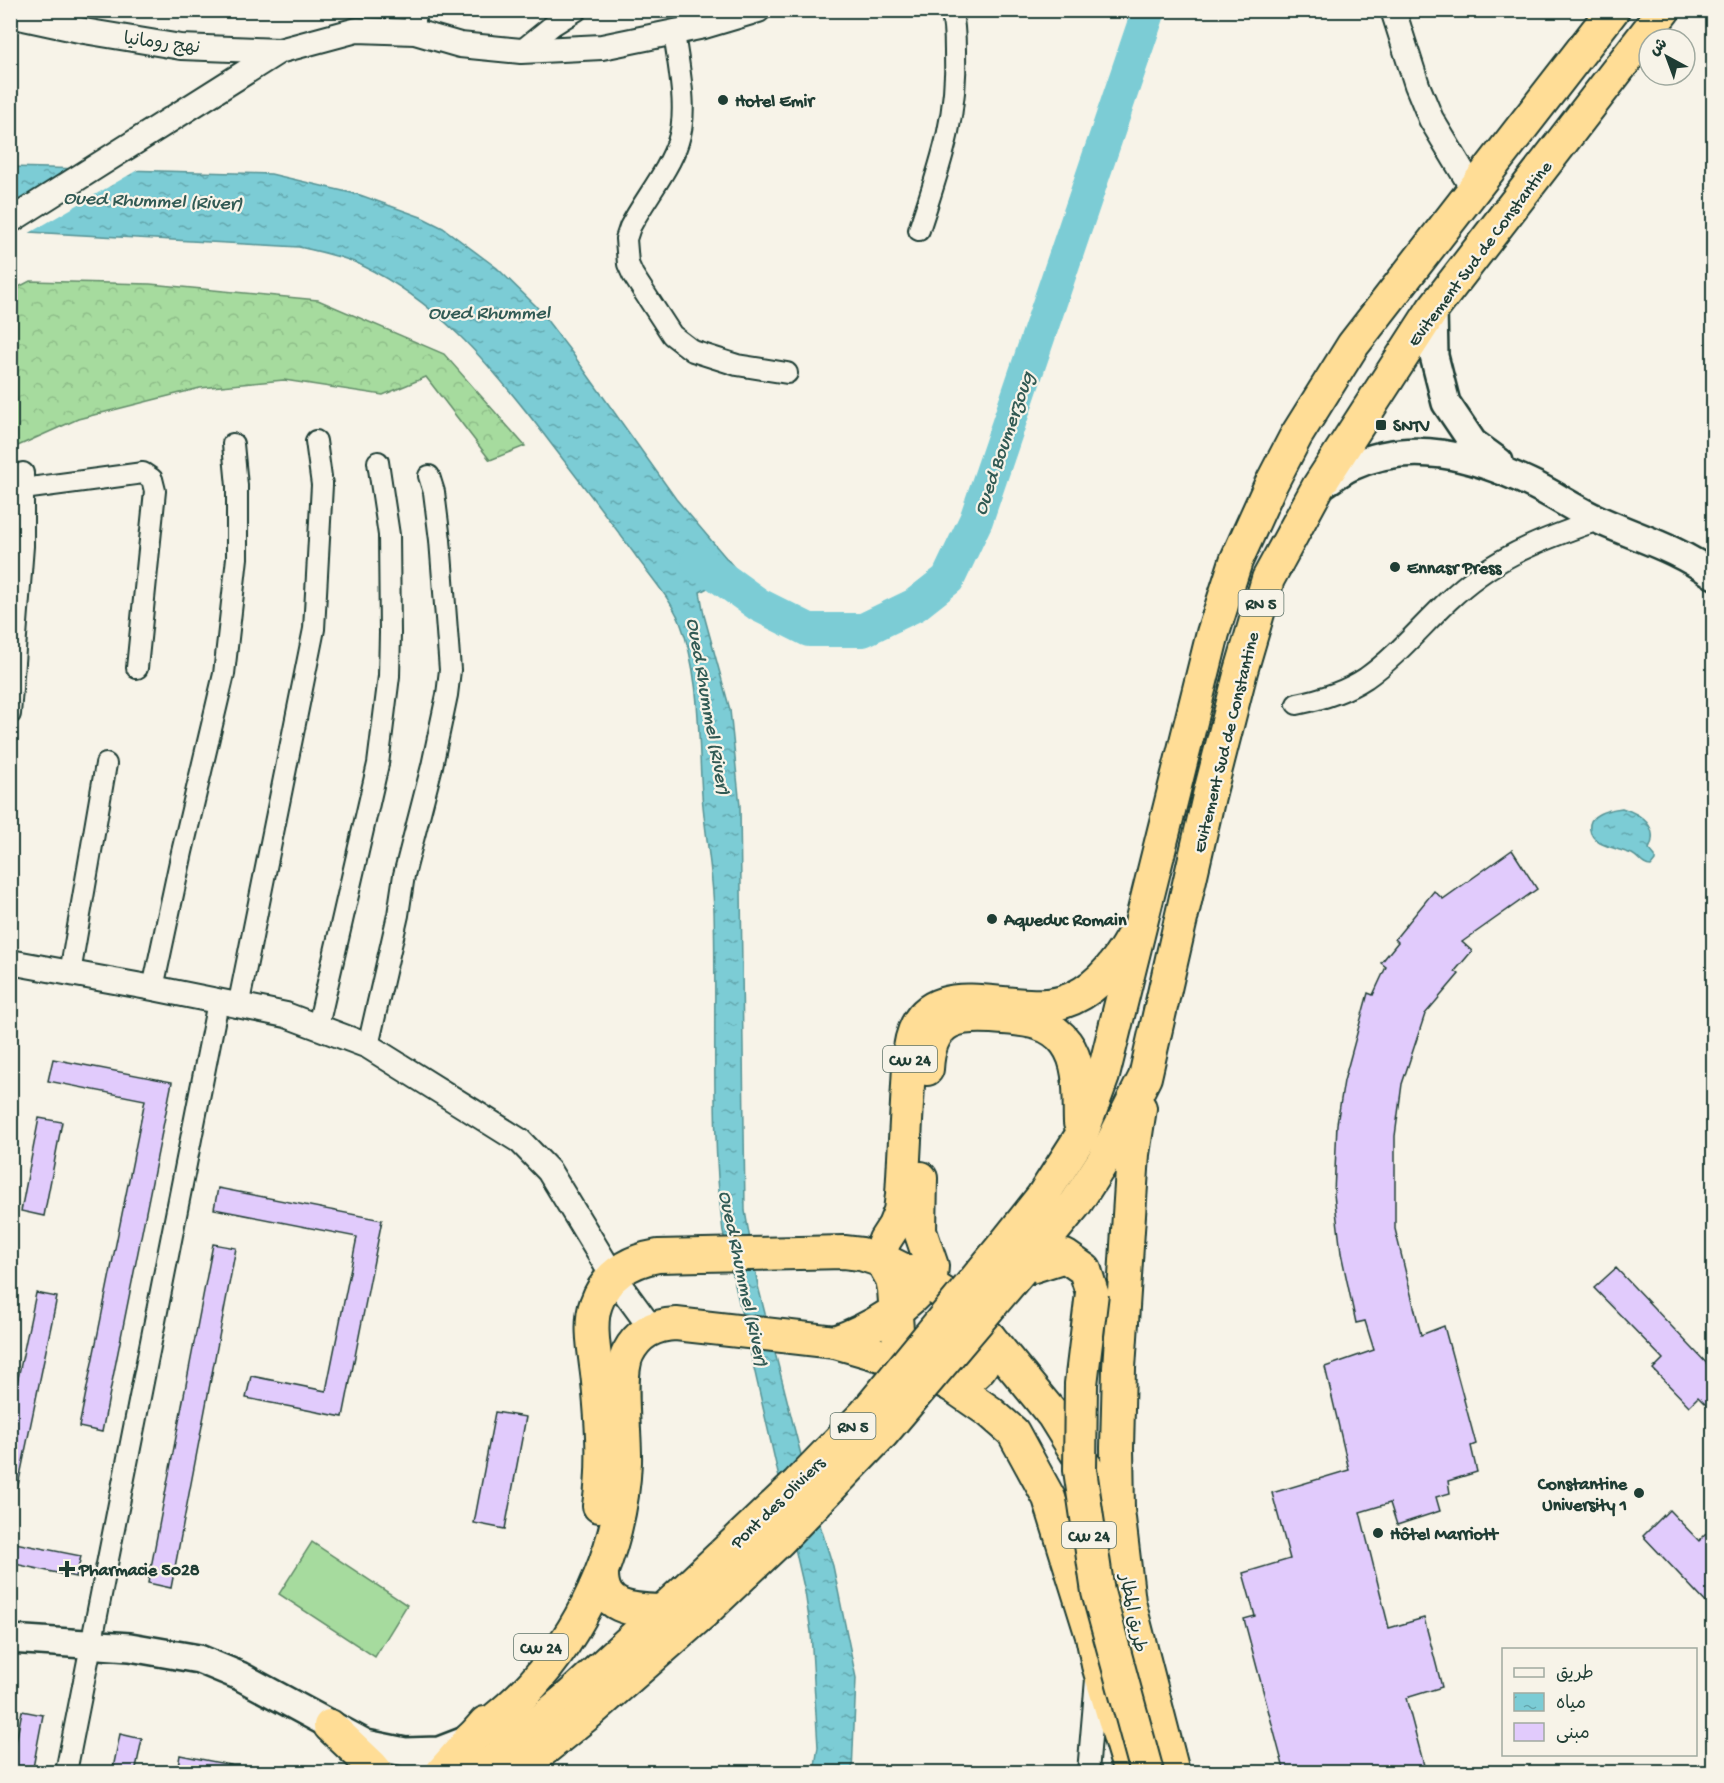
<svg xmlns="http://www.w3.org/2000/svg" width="1724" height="1783" font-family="'Gochi Hand','Playpen Sans Arabic',sans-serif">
	<defs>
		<pattern id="forest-crowns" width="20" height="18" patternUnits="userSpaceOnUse" patternTransform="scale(1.5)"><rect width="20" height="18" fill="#a6db9e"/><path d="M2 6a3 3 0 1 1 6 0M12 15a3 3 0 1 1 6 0" fill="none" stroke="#8ebd89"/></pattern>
		<pattern id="water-ripples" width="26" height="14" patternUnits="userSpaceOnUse" patternTransform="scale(1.5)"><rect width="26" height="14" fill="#7bccd5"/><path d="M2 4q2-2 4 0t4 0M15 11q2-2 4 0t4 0" fill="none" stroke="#64a7ae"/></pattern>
	</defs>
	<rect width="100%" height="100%" fill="#f7f3e8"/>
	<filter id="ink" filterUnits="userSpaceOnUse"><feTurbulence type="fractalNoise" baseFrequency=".0167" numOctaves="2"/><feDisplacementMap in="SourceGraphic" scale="12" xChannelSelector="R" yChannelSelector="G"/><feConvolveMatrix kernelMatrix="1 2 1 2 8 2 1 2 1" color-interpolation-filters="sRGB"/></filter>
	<g filter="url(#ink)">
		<!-- forest -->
		<polygon fill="url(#forest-crowns)" stroke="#628c69" stroke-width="1.5" points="30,281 150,284 318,300 444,354 525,446 490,460 426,377 383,395 284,380 200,388 78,419 11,449 11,291"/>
		<!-- pitch -->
		<polygon fill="#a6db9e" stroke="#628c69" stroke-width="1.5" points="312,1542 407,1605 375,1657 279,1594"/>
		<!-- water -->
		<g fill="url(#water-ripples)" stroke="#569395" stroke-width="1.5">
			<path d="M10 167 271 174 360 195 421 217 443 228 497 268 536 306 572 353 676 499 744 579 728 596 713 585 700 592 704 615 730 710 740 806 745 1211 758 1286 814 1506 833 1566 856 1678 852 1772H814L818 1747 811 1632 805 1592 723 1232C710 1126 717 1018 714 911 713 872 705 834 702 795 698 738 701 676 680 622 671 600 652 578 638 559 605 513 570 469 536 424 487 361 435 300 361 265 342 256 320 252 299 247L11 231Z"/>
			<path d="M1622 808C1641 814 1660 827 1649 849L1655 856V861L1651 866C1642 866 1640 858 1632 854 1622 850 1610 848 1600 843 1588 836 1585 821 1599 814 1606 810 1614 809 1622 808Z"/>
		</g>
		<!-- pier -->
		<polygon fill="#f7f3e8" points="109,168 141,168 26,235 10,234 11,208"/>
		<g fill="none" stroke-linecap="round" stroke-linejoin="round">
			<!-- river -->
			<polyline stroke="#7bccd5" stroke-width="34" points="698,561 759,605 809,630 863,630 915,605 948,579 976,520 1149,10"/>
		</g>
		<!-- building -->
		<g fill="#e1cbfc" stroke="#1f3d34" stroke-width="1.5">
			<polygon points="1512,850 1537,889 1462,942 1472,951 1455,971 1459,974 1425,1014 1402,1084 1395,1136 1395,1229 1421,1335 1444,1326 1476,1444 1471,1446 1477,1472 1448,1481 1450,1493 1436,1497 1440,1511 1397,1525 1390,1503 1360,1512 1389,1628 1424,1618 1442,1687 1406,1698 1426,1773 1285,1773 1244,1619 1255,1616 1243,1573 1290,1559 1272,1493 1349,1470 1325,1367 1374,1350 1365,1321 1356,1323 1341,1253 1334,1194 1337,1124 1344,1081 1368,993 1373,995 1386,967 1381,963 1398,942 1395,939 1434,891 1443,899"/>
			<polygon points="53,1059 172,1082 102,1432 79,1427 145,1100 48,1081"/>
			<polygon points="39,1118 62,1122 44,1216 21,1211"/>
			<polygon points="218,1188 382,1220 343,1417 246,1398 251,1376 326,1391 357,1237 214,1209"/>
			<polygon points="213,1244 236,1248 171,1588 148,1583"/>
			<polygon points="1616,1268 1713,1370 1713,1412 1698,1397 1689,1406 1653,1369 1663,1359 1594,1288"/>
			<polygon points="36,1293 57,1297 18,1486 10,1485 10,1416"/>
			<polygon points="495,1412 526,1417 505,1529 474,1523"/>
			<polygon points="1669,1510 1699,1541 1713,1527 1713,1610 1643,1536"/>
			<polygon points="10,1542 81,1556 76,1577 10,1563"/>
			<polygon points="22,1711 43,1715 32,1773 10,1773"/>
			<polygon points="120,1734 142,1739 135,1773 112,1773"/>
			<polygon points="180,1755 231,1765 230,1773 177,1773"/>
		</g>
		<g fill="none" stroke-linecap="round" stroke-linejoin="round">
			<!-- minor casing -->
			<g stroke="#1f3d34" stroke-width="24">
				<g id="minor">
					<polyline points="415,10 415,32"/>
					<path d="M674 32C678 65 689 110 678 142 669 170 644 200 630 227L626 239 628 264 633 275 672 335 693 351 737 365 787 373"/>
					<polyline points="521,51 553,25 577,10"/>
					<path d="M919 230C939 168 958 118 955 51 955 38 955 24 951 10"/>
					<polyline points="23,489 143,473 152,479 155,491 137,668"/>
					<path d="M1297 704C1322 699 1345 692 1366 678 1406 650 1437 605 1478 576 1514 549 1556 535 1598 520"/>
					<polyline points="10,714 23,546 23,473"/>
					<polyline points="70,973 106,764"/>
					<polyline points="153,988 182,852 224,674 237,558 237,486 233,444"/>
					<polyline points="238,1007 314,629 322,485 316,441"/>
					<polyline points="318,1026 378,764 389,676 390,633 389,535 378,462"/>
					<polyline points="368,1046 398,915 404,875 432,766 447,695 450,670 440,540 434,492 429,476"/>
					<polyline points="66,1772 218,1002"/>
					<polyline points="1088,1772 1096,1679"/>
				</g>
			</g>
			<!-- tertiary casing -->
			<g stroke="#1f3d34" stroke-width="28">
				<g id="tertiary">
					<polyline points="1393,10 1417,85 1431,119 1473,189"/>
					<polyline points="10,15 84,31 181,47 279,51"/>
					<polyline points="10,221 279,51 357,30 415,32 460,45 521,51 602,47 704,26 758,10"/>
					<polyline points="10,962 153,988 286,1015 368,1046 520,1141 549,1171 613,1276 651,1328"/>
				</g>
			</g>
			<!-- secondary casing -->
			<g stroke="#1f3d34" stroke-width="32">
				<g id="secondary">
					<polyline points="1433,309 1434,356 1446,403 1473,443 1499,462"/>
					<path d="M1320 486C1330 480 1340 472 1350 467 1411 438 1473 456 1530 483 1554 494 1575 510 1599 520 1641 539 1674 547 1714 575"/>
					<polyline points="10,1639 130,1647 199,1659 240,1676 366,1744 405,1752 439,1751 470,1739"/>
				</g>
			</g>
			<!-- trunk casing -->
			<g stroke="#1f3d34" stroke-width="36">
				<g id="trunk">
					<path d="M927 1069C930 1015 960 1014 1004 1018 1027 1020 1051 1022 1066 1043 1082 1064 1079 1097 1080 1123"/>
					<polyline points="1140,1108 1133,1154 1119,1368 1117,1448 1118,1510 1129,1602 1173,1772"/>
					<polyline points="1003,1246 1042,1197 1081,1136 1103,1076 1213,633 1236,561 1270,486 1296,436 1353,345 1613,10"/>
					<polyline points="1021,1270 1076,1203 1103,1161 1145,1077 1209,796 1241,671 1268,579 1318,487 1433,309 1664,10"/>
					<polyline points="1021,1270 1065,1256 1085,1270 1092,1293"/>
					<path d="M835 1342C871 1329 908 1307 931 1277L932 1266 920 1231 921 1178"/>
					<path d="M904 1362 897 1330 894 1289 892 1279 882 1261 881 1250 885 1240 894 1226 900 1211 902 1195 910 1048C922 967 1011 1018 1063 1002 1095 992 1117 964 1132 937"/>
					<path d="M951 1385C977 1379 989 1363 989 1337"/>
					<path d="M599 1506C605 1464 602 1424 598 1382 596 1359 588 1325 596 1304 606 1275 629 1261 658 1256L844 1252 861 1254 894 1265 916 1276 943 1293 989 1337 1053 1415 1079 1457 1118 1510"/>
					<path d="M602 1572C601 1610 633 1610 662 1611"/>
					<polyline points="330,1726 371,1765 377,1772"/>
					<path d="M470 1739C494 1720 518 1702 538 1678 589 1619 622 1540 625 1462 626 1435 617 1374 628 1353 638 1333 654 1325 676 1324L835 1342 904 1362 951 1385 990 1412 1013 1432 1049 1498 1092 1636 1098 1665 1130 1772"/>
					<polyline points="442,1772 485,1723"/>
					<polyline points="480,1772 570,1696 685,1590"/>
					<polyline points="516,1772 590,1712 704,1612"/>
				</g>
			</g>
			<!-- minor -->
			<use href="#minor" stroke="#f7f3e8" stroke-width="20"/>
			<!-- tertiary -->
			<use href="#tertiary" stroke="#f7f3e8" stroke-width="24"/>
			<!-- secondary -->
			<use href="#secondary" stroke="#f7f3e8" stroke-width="27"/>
			<!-- trunk -->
			<use href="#trunk" stroke="#ffdd96" stroke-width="32"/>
			<!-- trunk-bridge casing -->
			<g stroke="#1f3d34" stroke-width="36" stroke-linecap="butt">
				<g id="trunk-bridge">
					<polyline points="1092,1293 1081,1384 1080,1470 1098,1592 1147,1772"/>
					<polyline points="685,1590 798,1483 865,1414 1003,1246"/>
					<polyline points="704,1612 779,1541 882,1434 1021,1270"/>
				</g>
			</g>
			<!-- trunk-bridge -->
			<use href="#trunk-bridge" stroke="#ffdd96" stroke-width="32"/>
		</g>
	</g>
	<!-- markers -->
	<g fill="#1f3d34" stroke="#f7f3e8" stroke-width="2">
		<circle cx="723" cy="100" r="6"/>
		<rect x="1375" y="419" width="12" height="12" rx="3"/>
		<circle cx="1395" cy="567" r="6"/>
		<circle cx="992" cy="919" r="6"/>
		<circle cx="1639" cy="1493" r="6"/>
		<circle cx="1378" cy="1533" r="6"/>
		<path d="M64 1560h6v6h6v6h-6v6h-6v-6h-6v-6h6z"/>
	</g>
	<g text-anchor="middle" stroke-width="4.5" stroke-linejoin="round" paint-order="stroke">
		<!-- shield labels -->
		<g fill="#f7f3e8" stroke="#60746a" stroke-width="1.5">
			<rect x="1238.5" y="590" width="45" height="26" rx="4.5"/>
			<rect x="883" y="1046" width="54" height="26" rx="4.5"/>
			<rect x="830.5" y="1413" width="45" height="26" rx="4.5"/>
			<rect x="1062" y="1522" width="54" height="26" rx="4.5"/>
			<rect x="514" y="1634" width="54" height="26" rx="4.5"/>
		</g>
		<g font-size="16" font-weight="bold" fill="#1f3d34">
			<text x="1261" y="609">RN 5</text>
			<text x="910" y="1065">CW 24</text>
			<text x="853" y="1432">RN 5</text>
			<text x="1089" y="1541">CW 24</text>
			<text x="541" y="1653">CW 24</text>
		</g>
		<!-- street labels -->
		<g font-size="18" fill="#1f3d34" stroke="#f7f3e8">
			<text transform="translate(162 42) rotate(7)" y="6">نهج رومانيا</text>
			<text transform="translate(1479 253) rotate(-53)" y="6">Evitement Sud de Constantine</text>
			<text transform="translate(1225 742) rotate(-76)" y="6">Evitement Sud de Constantine</text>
			<text transform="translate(777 1502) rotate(-44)" y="6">Pont des Oliviers</text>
			<text transform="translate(1134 1613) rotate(79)" y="6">طريق المطار</text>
		</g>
		<!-- poi labels -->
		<g font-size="18" font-weight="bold" fill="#1f3d34" stroke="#f7f3e8" text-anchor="start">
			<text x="735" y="106">Hotel Emir</text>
			<text x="1393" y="431">SNTV</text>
			<text x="1407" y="573">Ennasr Press</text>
			<text x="1004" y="925">Aqueduc Romain</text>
			<text x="1627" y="1489" text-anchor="end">Constantine<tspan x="1627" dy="21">University 1</tspan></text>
			<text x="1390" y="1539">Hôtel Marriott</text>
			<text x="79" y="1575">Pharmacie 5028</text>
		</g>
		<!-- water labels -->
		<g font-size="20" font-style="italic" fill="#315a54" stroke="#f7f3e8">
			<text transform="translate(153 199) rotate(2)" y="7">Oued Rhummel (River)</text>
			<text x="489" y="318">Oued Rhummel</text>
			<text transform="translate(1002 443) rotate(-71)" y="7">Oued Boumerzoug</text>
			<text transform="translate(710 706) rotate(80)" y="7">Oued Rhummel (River)</text>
			<text transform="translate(745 1278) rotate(78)" y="7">Oued Rhummel (River)</text>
		</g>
	</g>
	<!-- margin -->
	<rect width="1724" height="1783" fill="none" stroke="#f7f3e8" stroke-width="36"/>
	<rect x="18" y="18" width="1688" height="1747" fill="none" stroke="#1f3d34" stroke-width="2" filter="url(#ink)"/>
	<!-- legend -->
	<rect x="1502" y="1648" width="195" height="108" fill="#f7f3e8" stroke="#a1aaa0" stroke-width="1.5"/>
	<rect x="1514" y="1668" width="30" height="9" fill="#f7f3e8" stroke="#a1aaa0" stroke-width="1.5"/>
	<text x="1556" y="1678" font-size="18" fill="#1f3d34">طريق</text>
	<rect x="1514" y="1693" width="30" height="18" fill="url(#water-ripples)" stroke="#a1aaa0" stroke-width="1.5"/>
	<text x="1556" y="1708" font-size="18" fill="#1f3d34">مياه</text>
	<rect x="1514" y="1723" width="30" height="18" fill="#e1cbfc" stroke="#a1aaa0" stroke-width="1.5"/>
	<text x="1556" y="1738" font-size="18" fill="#1f3d34">مبنى</text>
	<!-- north arrow -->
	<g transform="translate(1667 57) rotate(319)"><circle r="28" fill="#f7f3e8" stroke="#a1aaa0" stroke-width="1.5"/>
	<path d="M0-4.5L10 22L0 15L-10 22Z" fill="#1f3d34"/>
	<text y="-9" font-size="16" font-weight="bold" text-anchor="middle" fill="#1f3d34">ش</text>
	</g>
</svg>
